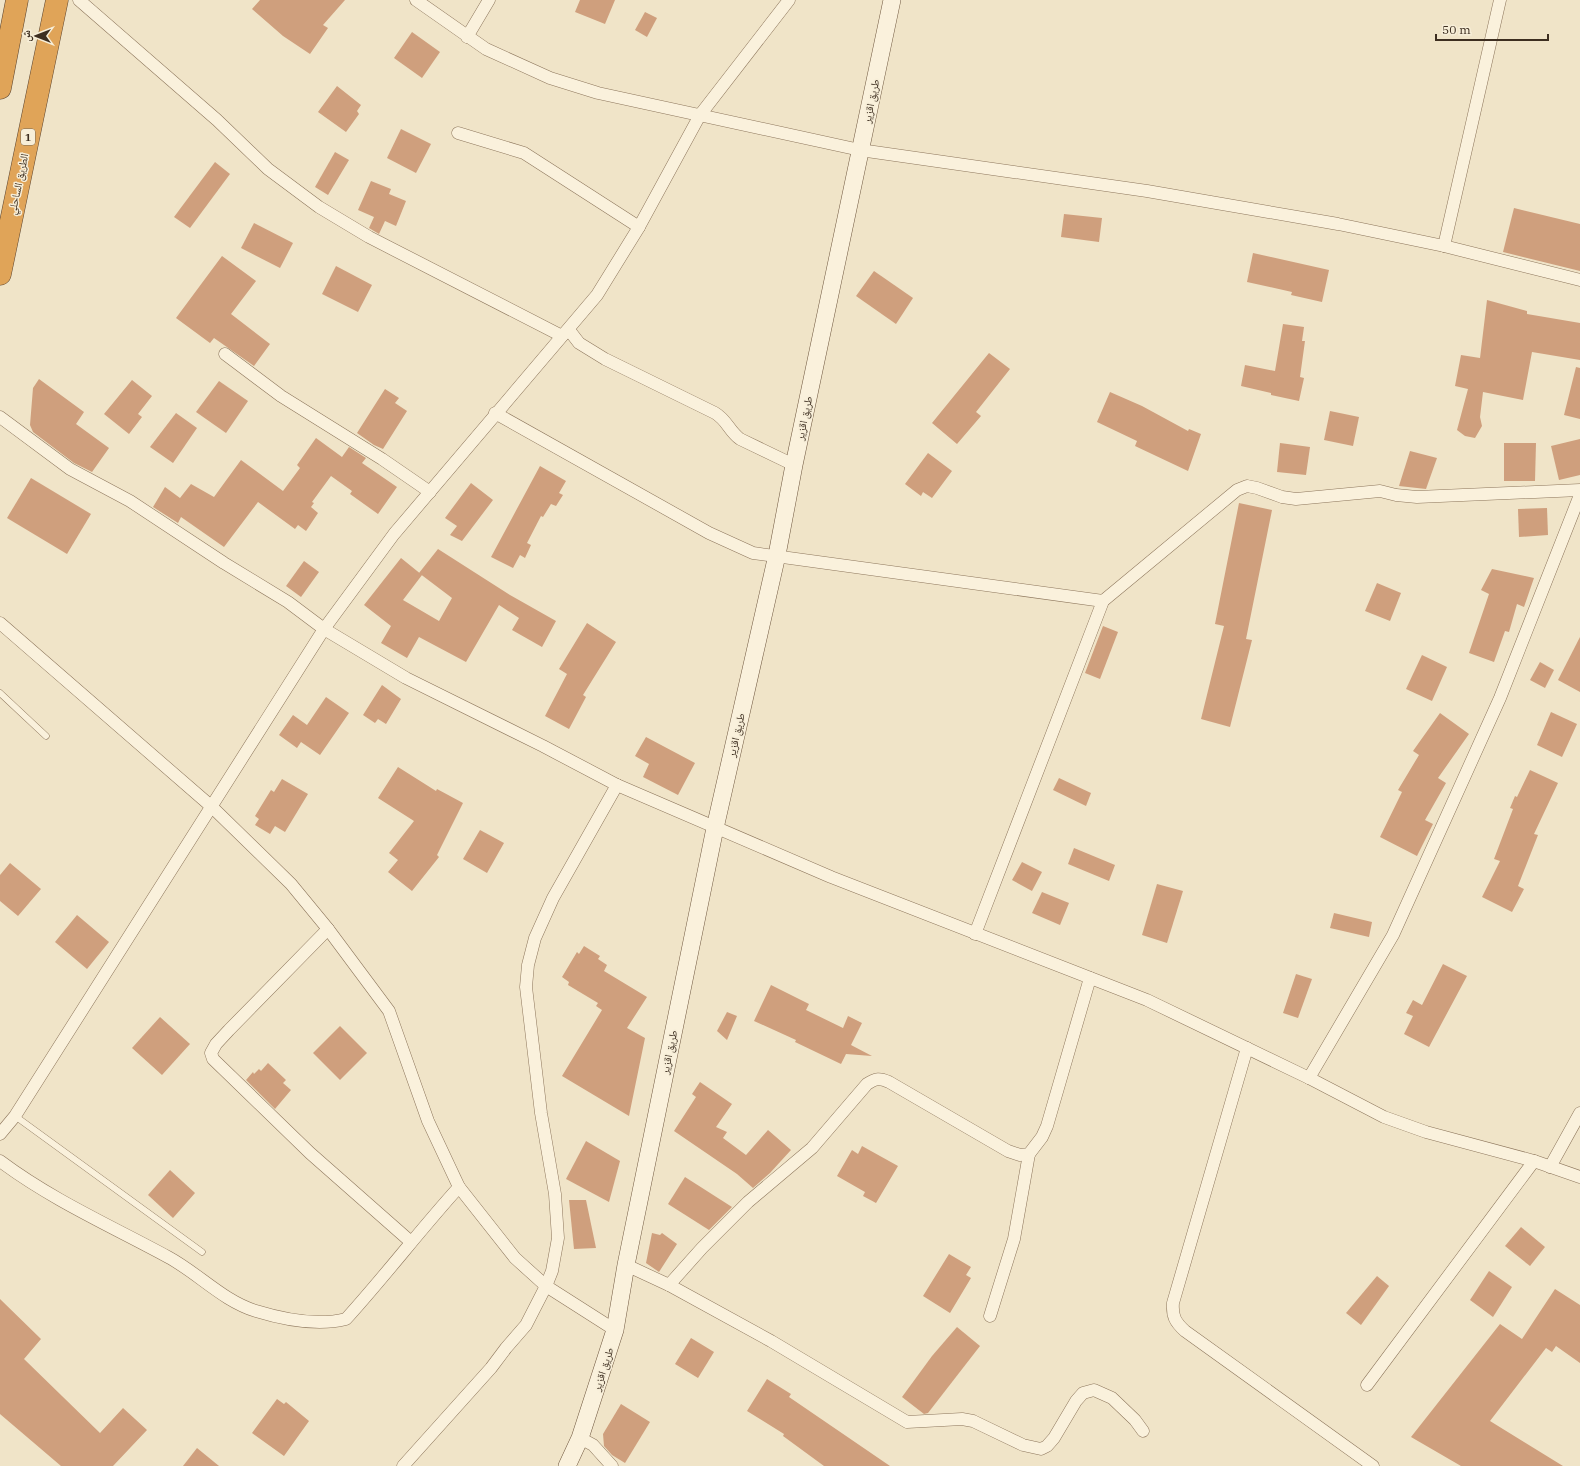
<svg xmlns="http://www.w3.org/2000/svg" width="1580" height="1466" font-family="'IBM Plex Serif','Noto Naskh Arabic',serif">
	<rect width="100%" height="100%" fill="#f0e4c8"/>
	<!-- building -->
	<g fill="#cf9f7d">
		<polygon points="260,0 345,0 323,25 328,28 310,54 283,36 252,9"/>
		<polygon points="580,0 615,0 605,24 575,12"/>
		<polygon points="645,12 657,18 647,37 635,30"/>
		<polygon points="412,32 440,52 422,78 394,58"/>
		<polygon points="337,86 361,105 357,111 359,114 346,132 318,112"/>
		<polygon points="401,129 431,144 416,173 387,158"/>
		<polygon points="335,152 349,160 328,195 315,187"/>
		<polygon points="215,162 230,174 190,228 174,217"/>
		<polygon points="371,181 391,189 389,194 406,201 396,226 385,221 379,234 369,228 374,217 358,210"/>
		<polygon points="1514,208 1580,224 1580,271 1503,252"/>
		<polygon points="1064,214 1102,218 1099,242 1061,237"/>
		<polygon points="254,223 293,243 280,268 241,248"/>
		<polygon points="1253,253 1329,270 1322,302 1291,295 1292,292 1247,282"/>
		<polygon points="222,256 256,281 231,314 270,344 254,366 214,338 210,343 176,318"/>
		<polygon points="336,266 372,285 358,312 322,294"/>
		<polygon points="874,271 913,298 896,324 856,296"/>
		<polygon points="1487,300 1527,311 1527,314 1580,323 1580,360 1532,352 1523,400 1483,392 1480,417 1482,426 1475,438 1465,436 1457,430 1468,389 1455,386 1461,355 1480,358"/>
		<polygon points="1283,324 1304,327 1302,341 1305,341 1300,377 1304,378 1299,401 1271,395 1271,393 1241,386 1245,365 1275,371"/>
		<polygon points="989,353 1010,369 976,412 981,416 957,444 932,423"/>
		<polygon points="1576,367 1580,368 1580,419 1564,415"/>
		<polygon points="39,379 84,412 76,424 109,448 92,472 74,463 33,432 30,425 33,388"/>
		<polygon points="132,380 152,396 138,414 142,417 129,434 104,414"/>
		<polygon points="219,381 248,401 226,433 196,412"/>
		<polygon points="385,389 399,398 395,403 407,411 383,449 374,445 357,433"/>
		<polygon points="1110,392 1142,406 1188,431 1189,429 1201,434 1188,471 1135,446 1137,441 1097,422"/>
		<polygon points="1330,411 1359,417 1353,446 1324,440"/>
		<polygon points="176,413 197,428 173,463 150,447"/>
		<polygon points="316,438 342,457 349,447 366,458 362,463 397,487 378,514 350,494 352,491 331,476 312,502 314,503 311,507 318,513 306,531 298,525 295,529 258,502 224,547 181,517 178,523 153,507 165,487 180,498 191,484 214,497 241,460 283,491 300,468 297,465"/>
		<polygon points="1580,439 1580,475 1559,480 1551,446"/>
		<polygon points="1280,443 1310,447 1306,475 1277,472"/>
		<polygon points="1504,443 1536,443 1535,481 1504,481"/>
		<polygon points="1410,451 1437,458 1426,489 1399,486"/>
		<polygon points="928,453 952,471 932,498 923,492 921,496 905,484"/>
		<polygon points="540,466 566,481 559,493 563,495 556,506 551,504 543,517 541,516 527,543 531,545 525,558 520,555 513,568 491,557"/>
		<polygon points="31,478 91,514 67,554 7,518"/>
		<polygon points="471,483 493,500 462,541 450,535 457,526 445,518"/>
		<polygon points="1239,503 1272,510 1246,639 1252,640 1230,727 1201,719 1224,626 1215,624"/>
		<polygon points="1547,508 1548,535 1519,537 1518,509"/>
		<polygon points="438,549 510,595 556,621 542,647 512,630 519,618 499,605 466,662 419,637 407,658 381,643 391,626 364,605 401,558 422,575 403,600 439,621 452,598 419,573"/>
		<polygon points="304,561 319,572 301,597 286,586"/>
		<polygon points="1492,569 1534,578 1524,607 1517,604 1509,632 1505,631 1494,662 1469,653 1489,594 1481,590"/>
		<polygon points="1377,583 1401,593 1390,621 1365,611"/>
		<polygon points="587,623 616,642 583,695 586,697 569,729 545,716 567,674 559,669"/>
		<polygon points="1103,626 1118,632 1100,679 1085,673"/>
		<polygon points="1580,637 1580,692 1558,680"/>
		<polygon points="1422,655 1447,667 1432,701 1406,689"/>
		<polygon points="1540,662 1554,670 1545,688 1530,680"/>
		<polygon points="382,685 401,699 386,724 378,719 375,723 363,715"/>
		<polygon points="326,697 349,713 320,755 301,742 297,748 279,735 293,715 307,725"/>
		<polygon points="1551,712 1577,724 1562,757 1537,745"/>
		<polygon points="1440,713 1469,734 1438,778 1446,783 1425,820 1433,824 1417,856 1380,837 1402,792 1398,790 1419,755 1413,751"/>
		<polygon points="646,737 695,763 678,795 643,777 649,764 635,756"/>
		<polygon points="398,767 436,791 437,789 463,803 437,855 439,857 412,891 388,872 398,860 389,853 414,821 378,798"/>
		<polygon points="1530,770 1558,783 1534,834 1538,835 1518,886 1524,889 1512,912 1482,897 1500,861 1494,859 1513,809 1510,808 1515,796 1517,797"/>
		<polygon points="1059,778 1091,793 1086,806 1053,790"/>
		<polygon points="282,779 308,794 285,832 275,826 270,834 255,825 259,819 255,816 271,790 274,792"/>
		<polygon points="480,830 504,843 487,873 463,859"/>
		<polygon points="1074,848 1115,865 1109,881 1068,864"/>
		<polygon points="1022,862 1042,872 1032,891 1012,880"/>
		<polygon points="10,863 41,889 18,916 0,901 0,875"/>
		<polygon points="1157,884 1183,891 1167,943 1142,935"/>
		<polygon points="1042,892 1069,903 1060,925 1032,913"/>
		<polygon points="1334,913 1372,922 1369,937 1330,928"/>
		<polygon points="77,915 109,942 87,969 55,942"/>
		<polygon points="584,946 600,956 598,959 607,965 604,971 647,997 627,1028 645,1038 629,1116 562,1076 602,1010 596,1006 598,1003 568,985 569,982 562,977 577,952 579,954"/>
		<polygon points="1443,964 1467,976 1429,1047 1404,1034 1413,1016 1406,1013 1413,1000 1422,1005"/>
		<polygon points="1296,974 1312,979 1298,1018 1283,1013"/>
		<polygon points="771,985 809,1004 806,1010 843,1028 848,1016 862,1023 851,1045 872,1056 846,1054 841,1064 795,1042 796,1040 754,1021"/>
		<polygon points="727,1012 737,1016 727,1040 717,1031"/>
		<polygon points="160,1017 190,1044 162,1075 132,1048"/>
		<polygon points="340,1026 367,1053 340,1080 313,1053"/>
		<polygon points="268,1063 286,1080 283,1083 291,1090 275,1109 246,1080 253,1072 254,1074 259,1069 261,1071"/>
		<polygon points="700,1082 732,1104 716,1127 727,1132 723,1138 746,1155 768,1130 791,1150 770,1173 753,1188 737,1174 674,1131 696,1097 692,1094"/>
		<polygon points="586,1141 620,1161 609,1202 566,1179"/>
		<polygon points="862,1146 898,1166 876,1203 863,1196 865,1192 837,1176 852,1150 858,1154"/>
		<polygon points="170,1170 195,1193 173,1218 148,1195"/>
		<polygon points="685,1177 732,1207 709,1230 668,1204"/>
		<polygon points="569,1200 586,1200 596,1248 574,1249"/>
		<polygon points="1521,1227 1545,1247 1530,1266 1505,1246"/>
		<polygon points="652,1233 660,1235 662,1233 677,1244 659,1272 646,1263"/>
		<polygon points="949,1254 971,1267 966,1275 971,1278 950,1313 923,1296"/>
		<polygon points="1489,1271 1512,1287 1493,1317 1470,1300"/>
		<polygon points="1377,1276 1389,1286 1361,1325 1346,1313"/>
		<polygon points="1555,1289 1580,1305 1580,1363 1556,1346 1552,1352 1546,1348 1490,1421 1563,1466 1461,1466 1411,1437 1500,1324 1522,1339"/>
		<polygon points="0,1299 41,1339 24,1359 100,1433 123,1408 147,1430 113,1466 61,1466 0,1414"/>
		<polygon points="957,1327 980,1346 928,1413 924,1414 902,1397 932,1356"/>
		<polygon points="691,1338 714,1352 698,1378 675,1364"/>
		<polygon points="767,1379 791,1394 789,1397 890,1466 824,1466 783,1436 784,1434 747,1411"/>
		<polygon points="277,1399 284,1404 286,1402 309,1421 284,1456 252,1433"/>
		<polygon points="621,1404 650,1422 625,1463 612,1455 604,1446 603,1434"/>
		<polygon points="197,1448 219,1466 183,1466"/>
	</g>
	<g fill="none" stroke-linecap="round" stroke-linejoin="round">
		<!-- lane casing -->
		<g stroke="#8d765c" stroke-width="7">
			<g id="lane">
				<polyline points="0,693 46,736"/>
				<polyline points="15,1116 202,1252"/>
			</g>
		</g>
		<!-- street casing -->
		<g stroke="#8d765c" stroke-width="13">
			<g id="street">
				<polyline points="79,0 217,120 268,169 319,207 369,237 562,336"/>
				<polyline points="416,0 486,49 550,78 598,93 860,150 1147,191 1338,224 1444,246 1580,280"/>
				<polyline points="467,37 489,0"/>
				<polyline points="458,133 524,153 639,227"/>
				<polyline points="1444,246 1500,0"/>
				<path d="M569 330 579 343 605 359 715 413C727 420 729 431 740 439L794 465"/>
				<polyline points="225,354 281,396 382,459 430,492"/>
				<polyline points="495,413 709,533 753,553 1103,601"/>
				<polyline points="0,417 70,469 130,501 224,563 288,602 324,629 406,678 543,746 617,785 831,877 1147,1000 1309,1078 1384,1117 1426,1132 1534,1161 1580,1177"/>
				<polyline points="0,623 212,807 291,884 328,929 389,1011 428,1121 459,1187 515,1258 546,1286 615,1330"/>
				<polyline points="328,929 229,1030 216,1044 211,1053 213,1059 310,1153 411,1242"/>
				<polyline points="975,934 1103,601 1237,490 1247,486 1257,488 1282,497 1296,499 1380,491 1396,495 1417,497 1580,490"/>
				<path d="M1247 1048 1173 1303C1172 1316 1175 1322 1185 1331L1373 1466"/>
				<polyline points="1309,1078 1393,935 1500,698 1580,495"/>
				<polyline points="0,1134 15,1116 324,629 394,534 597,295 639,227 700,115 789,0"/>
				<path d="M0 1161C52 1200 111 1226 168 1257 198 1273 223 1301 256 1311 282 1319 318 1326 346 1319 385 1276 420 1230 459 1187"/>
				<polyline points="1550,1167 1580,1113"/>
				<polyline points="626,1265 669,1285 771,1341 907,1422 962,1419 973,1421 1023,1445 1041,1449 1047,1446 1054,1438 1076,1401 1083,1393 1094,1390 1112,1398 1135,1420 1143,1431"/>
				<path d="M669 1285 702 1248 748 1202 812 1148 867 1084C876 1078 880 1078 889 1082L1008 1151 1020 1155 1029 1154 1042 1137 1047 1126 1090 978"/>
				<polyline points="990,1316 1014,1239 1029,1154"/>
				<polyline points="1367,1385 1534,1161"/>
				<polyline points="580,1438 593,1445 612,1466"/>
				<polyline points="403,1466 491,1368 506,1348 526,1325 546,1286 552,1271 558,1238 555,1194 541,1113 526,987 528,965 535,938 553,898 617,785"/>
			</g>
		</g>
		<!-- secondary casing -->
		<g stroke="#6f573f" stroke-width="18">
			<polyline id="secondary" points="567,1466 580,1438 615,1330 626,1265 715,828 777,555 794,465 892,0"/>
		</g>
		<!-- highway casing -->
		<g stroke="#5b4430" stroke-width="23">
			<g id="highway">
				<polyline points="0,88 17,0"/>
				<polyline points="0,274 57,0"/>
			</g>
		</g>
		<!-- lane -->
		<use href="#lane" stroke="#faf1dc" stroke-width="6"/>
		<!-- street -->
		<use href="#street" stroke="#faf1dc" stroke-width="12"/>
		<!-- secondary -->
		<use href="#secondary" stroke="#faf1dc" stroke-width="17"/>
		<!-- highway -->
		<use href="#highway" stroke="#e0a458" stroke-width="22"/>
	</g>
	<g text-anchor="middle" stroke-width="3" stroke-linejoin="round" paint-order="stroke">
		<!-- shield labels -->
		<rect fill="#f7eed8" stroke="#756857" stroke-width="1" x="21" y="129" width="14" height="16" rx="3"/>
		<g font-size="10" font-weight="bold" fill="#3d2e20">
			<text x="28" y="141">1</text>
		</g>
		<!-- street labels -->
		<g font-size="11" fill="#3d2e20" stroke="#f7eed8">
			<text transform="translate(871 101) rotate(-78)" y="4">طريق اقزير</text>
			<text transform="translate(18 184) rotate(-78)" y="4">الطريق الساحلي</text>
			<text transform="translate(804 418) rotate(-78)" y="4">طريق اقزير</text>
			<text transform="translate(736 735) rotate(-77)" y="4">طريق اقزير</text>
			<text transform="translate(669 1052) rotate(-78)" y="4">طريق اقزير</text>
			<text transform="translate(603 1369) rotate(-72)" y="4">طريق اقزير</text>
		</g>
	</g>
	<!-- north arrow -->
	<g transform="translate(36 36) rotate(270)" stroke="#f7eed8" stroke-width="3" paint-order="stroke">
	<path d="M0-3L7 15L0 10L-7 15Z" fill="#3d2e20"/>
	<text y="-6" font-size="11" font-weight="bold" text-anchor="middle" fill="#3d2e20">ش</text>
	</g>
	<!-- scale -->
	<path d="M1436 34v6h112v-6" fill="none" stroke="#3d2e20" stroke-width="2"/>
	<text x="1442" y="34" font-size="12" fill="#3d2e20" stroke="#f7eed8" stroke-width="3" paint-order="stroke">50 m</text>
</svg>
